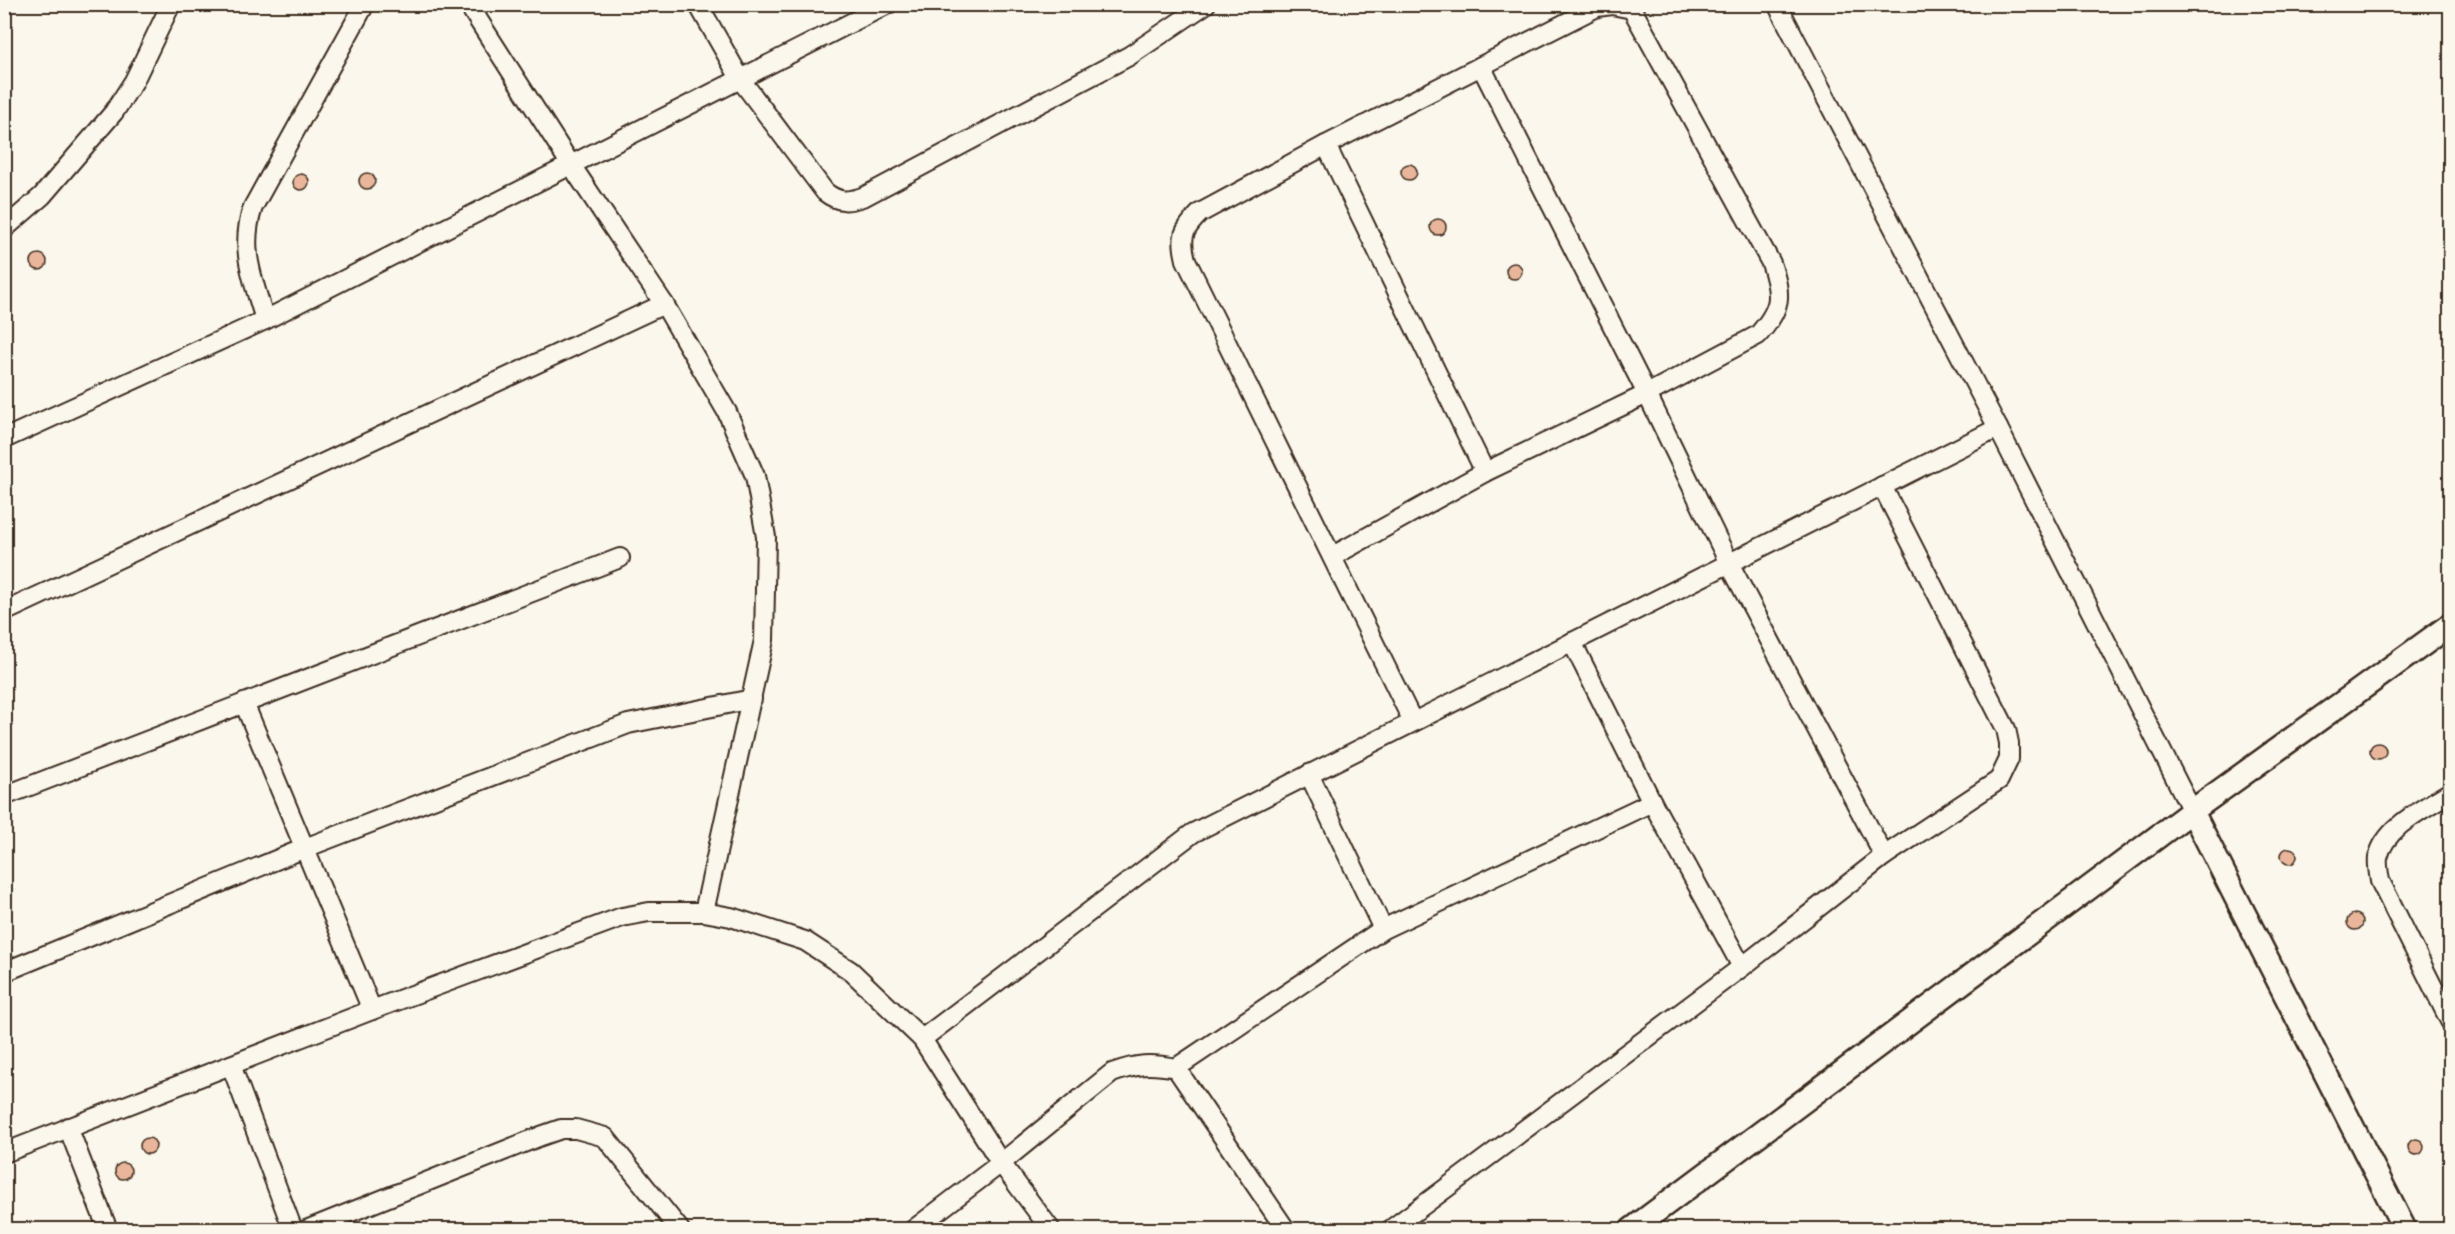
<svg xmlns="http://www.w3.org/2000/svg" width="2455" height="1234" font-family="Dekko,sans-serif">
	<rect width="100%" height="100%" fill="#fbf7ec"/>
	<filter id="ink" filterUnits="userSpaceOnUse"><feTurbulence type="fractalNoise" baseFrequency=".0167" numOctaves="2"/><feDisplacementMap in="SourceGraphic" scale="12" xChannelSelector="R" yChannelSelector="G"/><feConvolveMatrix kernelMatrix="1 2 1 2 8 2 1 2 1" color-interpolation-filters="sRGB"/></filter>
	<g filter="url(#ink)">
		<!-- building -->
		<g fill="#e9b69b" stroke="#3b2a1e" stroke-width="1.5">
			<circle cx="1409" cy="172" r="8"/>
			<circle cx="367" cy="181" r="8"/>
			<circle cx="301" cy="182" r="8"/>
			<circle cx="1438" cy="227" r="8"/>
			<circle cx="39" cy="262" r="8"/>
			<circle cx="1514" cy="271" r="8"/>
			<circle cx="2378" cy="751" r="8"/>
			<circle cx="2289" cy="856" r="8"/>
			<circle cx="2355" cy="922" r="8"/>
			<circle cx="148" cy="1146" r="8"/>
			<circle cx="2416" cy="1147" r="8"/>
			<circle cx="123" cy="1171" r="8"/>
		</g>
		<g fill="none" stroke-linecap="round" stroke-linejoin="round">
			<!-- minor casing -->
			<g stroke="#3b2a1e" stroke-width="22">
				<g id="minor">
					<polyline points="468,4 571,165 664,304 727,412 755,476 766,537 764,640 704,912"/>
					<path d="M698 4 741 80 825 192C839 203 849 202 865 196L1129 56 1206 4"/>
					<polyline points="1777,4 1998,428 2192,811"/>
					<polyline points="1481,66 1647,394 1729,563 1884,856"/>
					<polyline points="1326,145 1485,472"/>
					<polyline points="4,229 42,196 114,112 134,81 171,4"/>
					<path d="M265 320C253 279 239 249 253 207L365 4"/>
					<polyline points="4,439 265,320 888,4"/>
					<path d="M1333 556 1485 472 1647 394 1758 335C1782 308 1782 296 1771 263L1632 9 1612 5 1597 7 1326 145 1200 213C1183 230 1180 236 1186 260L1413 722"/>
					<polyline points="4,612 664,304"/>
					<polyline points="1572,642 1652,802 1742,967"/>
					<polyline points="244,703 372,1010"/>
					<polyline points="1309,774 1383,929"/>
					<path d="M2450 792C2426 808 2385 826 2378 858 2377 865 2379 874 2380 881L2450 1021"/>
					<polyline points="4,796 620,558"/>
					<polyline points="4,972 305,848 628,724 752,699"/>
					<polyline points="922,1039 1193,833 1998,428"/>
					<polyline points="231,1065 293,1230"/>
					<polyline points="68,1127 108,1230"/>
					<polyline points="4,1153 372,1010 622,917 649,912 704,912 731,917 805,941 851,971 922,1039 1001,1163 1051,1230"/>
					<polyline points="306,1230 541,1136 561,1129 576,1129 605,1137 680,1230"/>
					<path d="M913 1230 1001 1163 1112 1073C1137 1064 1150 1063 1176 1068"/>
					<polyline points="1286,1230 1176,1068 1383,929 1652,802"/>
					<polyline points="1390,1230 1742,967 1884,856 1999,780 2009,759 2009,743 2006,729 1882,486"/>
				</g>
			</g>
			<!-- tertiary casing -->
			<g stroke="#3b2a1e" stroke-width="27">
				<g id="tertiary">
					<polyline points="2192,811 2405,1230"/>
					<polyline points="1631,1230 2192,811 2450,625"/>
				</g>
			</g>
			<!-- minor -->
			<use href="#minor" stroke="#fbf7ec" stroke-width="18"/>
			<!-- tertiary -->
			<use href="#tertiary" stroke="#fbf7ec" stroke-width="22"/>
		</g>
	</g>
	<!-- margin -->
	<rect width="2455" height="1234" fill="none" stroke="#fbf7ec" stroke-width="24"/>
	<rect x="12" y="12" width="2431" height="1210" fill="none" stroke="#3b2a1e" stroke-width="2" filter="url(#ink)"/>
</svg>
